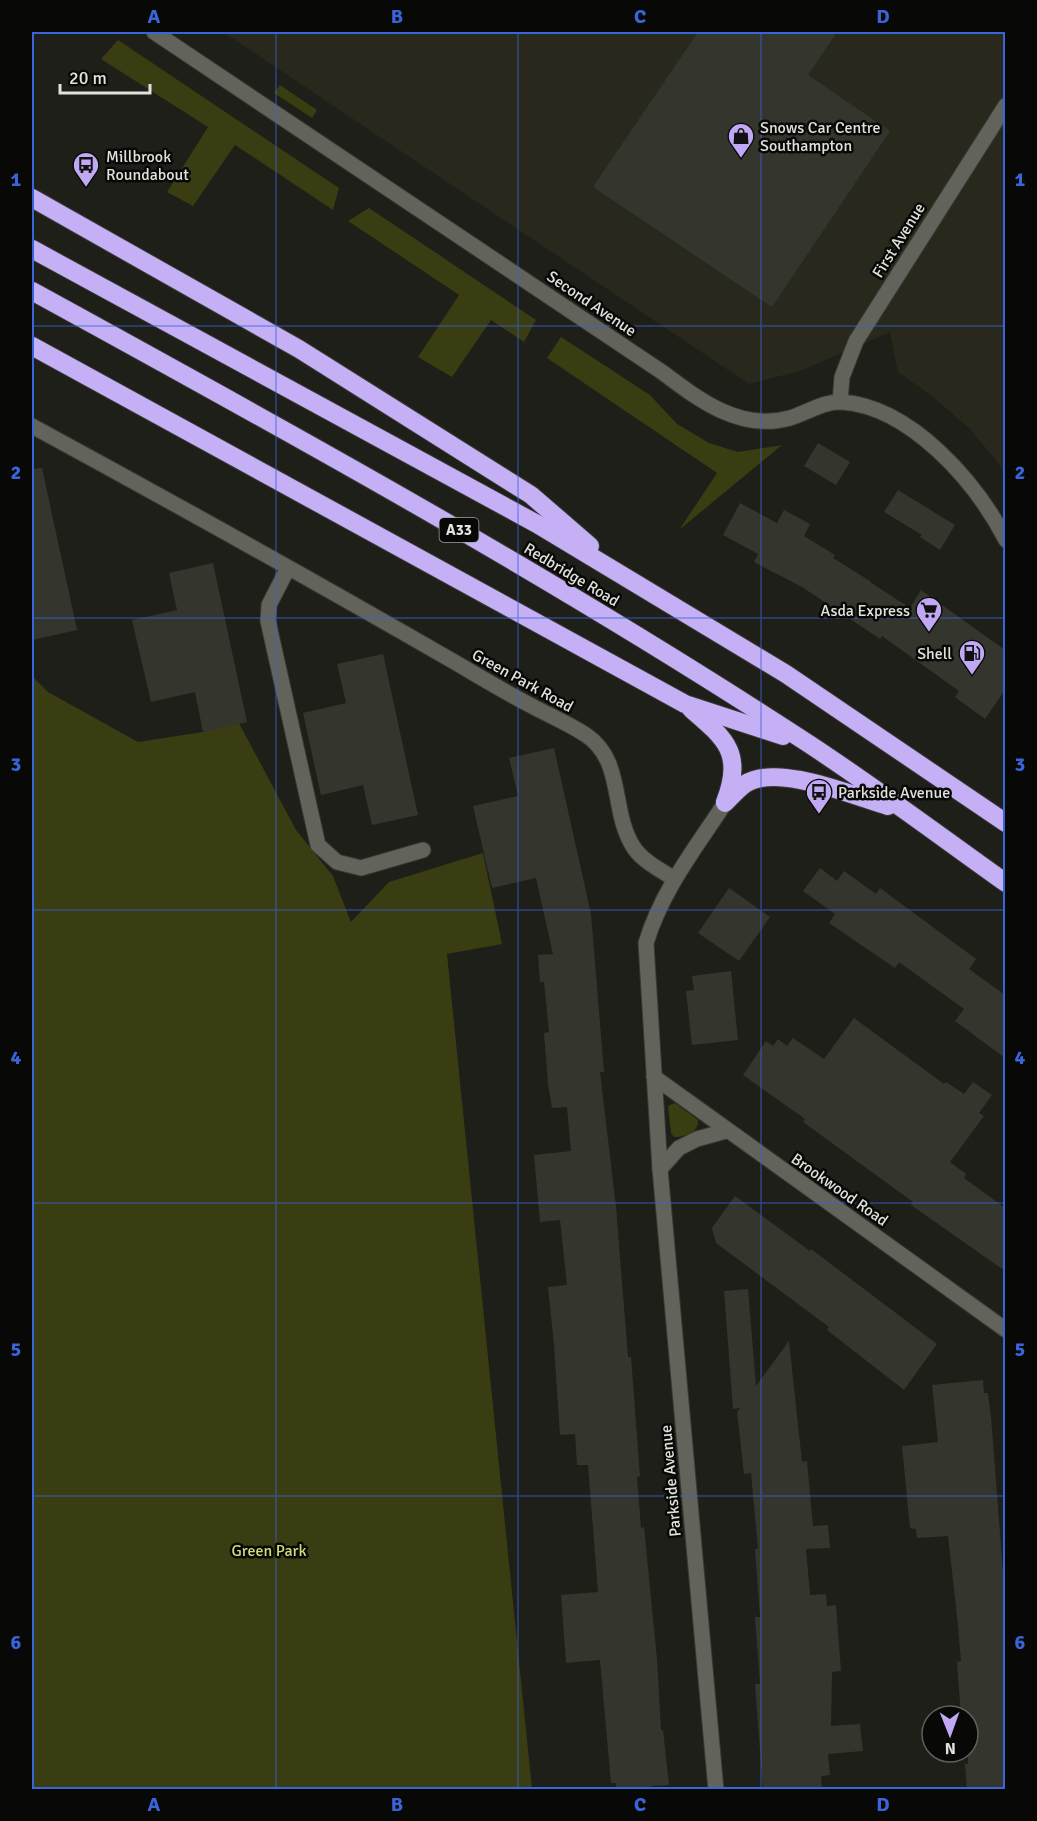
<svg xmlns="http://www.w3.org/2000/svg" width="1037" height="1821" font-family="Signika,sans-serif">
	<rect width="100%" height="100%" fill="#1e1f18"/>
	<!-- built -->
	<polygon fill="#28291c" points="223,32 1005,32 1005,474 995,459 969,428 933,397 898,372 890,332 803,370 749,384"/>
	<!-- green -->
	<g fill="#393d11">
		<polygon points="118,40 339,188 333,210 235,145 193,206 167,192 208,127 101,59"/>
		<polygon points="280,85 317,110 312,118 274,93"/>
		<polygon points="369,208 536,320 524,342 491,320 452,377 418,357 459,295 348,221"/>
		<polygon points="561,337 650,395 677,424 709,443 738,452 782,445 679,530 717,473 547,358"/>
		<polygon points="32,676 48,692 138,742 203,732 239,723 296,830 333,876 351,922 389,882 483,853 502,944 447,954 532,1789 32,1789"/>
		<path d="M675 1103 698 1120C699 1132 685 1137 674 1137L671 1133 668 1106Z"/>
	</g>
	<!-- building -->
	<g fill="#34362e">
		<polygon points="698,32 837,32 808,75 890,131 772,307 593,187"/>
		<polygon points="818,443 850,462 836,485 804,466"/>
		<polygon points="42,468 77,630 32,640 32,469"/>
		<polygon points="898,490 955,525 940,550 920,537 922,535 884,512"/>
		<polygon points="740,503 777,523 784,510 810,524 804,536 835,555 833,558 870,581 870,582 910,608 921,590 1005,650 1005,690 985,719 955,697 959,691 882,636 880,639 802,587 754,562 758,554 723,535"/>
		<polygon points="213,563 247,722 203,732 195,692 151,702 132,620 177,610 169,573"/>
		<polygon points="383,654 418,815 372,825 363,785 321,795 303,713 346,703 337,664"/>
		<polygon points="554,748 591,914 604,1072 600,1072 616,1207 628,1357 631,1357 640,1476 637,1477 641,1528 644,1527 657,1659 661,1730 663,1730 669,1785 651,1786 651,1790 616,1790 616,1783 611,1783 600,1660 566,1663 561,1595 598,1592 588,1465 577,1465 575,1434 560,1435 554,1345 548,1287 567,1285 560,1220 540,1222 534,1155 571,1151 567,1107 552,1108 548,1084 544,1033 549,1032 544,982 540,982 538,955 553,954 536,878 492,888 473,806 518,796 509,758"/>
		<polygon points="820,868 837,881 844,871 876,894 880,888 976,959 969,969 1005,995 1005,1058 955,1021 964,1009 899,962 895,968 829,923 835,914 803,891"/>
		<polygon points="729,888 770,917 739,961 698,933"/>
		<polygon points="731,971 738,1040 692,1045 686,991 694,990 692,976"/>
		<polygon points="854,1018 944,1084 946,1082 964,1094 973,1082 992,1095 979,1113 984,1116 950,1162 966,1174 964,1178 1005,1208 1005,1271 911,1205 913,1202 803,1122 805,1119 743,1075 766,1041 773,1046 778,1039 787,1046 793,1038 824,1059"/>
		<polygon points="735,1196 810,1251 811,1249 937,1344 904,1390 827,1330 829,1327 716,1243 712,1228"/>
		<polygon points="748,1289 756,1386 789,1341 802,1462 807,1461 813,1526 828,1525 830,1548 806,1549 810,1595 826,1594 827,1606 836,1605 841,1671 832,1672 831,1726 860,1724 863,1751 828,1754 830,1775 821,1776 822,1790 763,1790 755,1684 760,1684 755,1617 760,1617 755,1549 758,1549 751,1473 744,1474 737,1412 740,1408 733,1409 724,1291"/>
		<polygon points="983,1380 984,1393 988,1393 991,1417 1005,1597 1005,1790 967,1790 965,1764 968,1764 968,1716 961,1716 957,1662 961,1661 958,1625 948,1536 917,1538 916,1529 910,1528 902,1446 938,1442 932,1385"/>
	</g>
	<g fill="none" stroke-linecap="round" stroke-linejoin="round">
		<!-- street casing -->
		<g stroke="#383934" stroke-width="17">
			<g id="street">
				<path d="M154 32 662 372C699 400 741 432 790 418 807 413 823 401 842 402 911 407 976 482 1006 540"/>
				<polyline points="840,402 842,377 856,341 1006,105"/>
				<path d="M32 426C172 502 312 580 451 660 477 675 503 691 530 705 548 715 568 723 586 735 625 761 610 812 634 848 643 861 660 870 673 878"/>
				<polyline points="288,568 269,605 268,621 318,845 337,862 361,868 423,850"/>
				<polyline points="654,1077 1006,1330"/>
				<polyline points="660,1169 679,1148 697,1139 726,1131"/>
				<path d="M716 1790 660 1169 646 943C662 890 695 849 725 803"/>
			</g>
		</g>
		<!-- highway casing -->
		<g stroke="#383934" stroke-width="20">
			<g id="highway">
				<polyline points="32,198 299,349 531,495 590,546"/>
				<polyline points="32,249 537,524 786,674 1006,823"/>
				<path d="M32 291C295 435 558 580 809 744 876 788 940 836 1006 883"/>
				<polyline points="32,346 685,704 783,736"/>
				<path d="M691 709C726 739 744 754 725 802"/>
				<path d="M725 803C731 797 738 789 745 784 777 763 853 796 888 806"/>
			</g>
		</g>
		<!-- street -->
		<use href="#street" stroke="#62635b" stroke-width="15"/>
		<!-- highway -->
		<use href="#highway" stroke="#c5b0f6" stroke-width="18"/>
	</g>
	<!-- grid -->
	<path fill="none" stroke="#3a64d9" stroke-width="1.5" stroke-opacity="0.55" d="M276 32V1790M518 32V1790M761 32V1790M32 326H1006M32 618H1006M32 910H1006M32 1203H1006M32 1496H1006"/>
	<!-- icons -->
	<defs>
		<g id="shop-pin" transform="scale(1.35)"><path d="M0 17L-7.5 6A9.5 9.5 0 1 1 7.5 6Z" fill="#c0a8f4" stroke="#080906"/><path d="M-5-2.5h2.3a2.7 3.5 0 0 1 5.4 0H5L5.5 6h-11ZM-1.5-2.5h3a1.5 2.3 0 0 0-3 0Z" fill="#111"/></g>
		<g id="bus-pin" transform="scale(1.35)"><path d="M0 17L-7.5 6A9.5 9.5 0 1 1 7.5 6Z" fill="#c0a8f4" stroke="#080906"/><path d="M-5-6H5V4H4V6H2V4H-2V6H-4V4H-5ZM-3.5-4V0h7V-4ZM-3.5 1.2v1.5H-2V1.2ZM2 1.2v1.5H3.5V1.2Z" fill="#111"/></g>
		<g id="supermarket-pin" transform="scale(1.35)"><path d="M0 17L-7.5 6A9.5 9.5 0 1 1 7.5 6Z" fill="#c0a8f4" stroke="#080906"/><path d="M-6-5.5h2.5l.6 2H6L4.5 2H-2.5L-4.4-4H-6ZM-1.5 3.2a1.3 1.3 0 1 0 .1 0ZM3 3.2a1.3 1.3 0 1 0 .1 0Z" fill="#111"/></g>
		<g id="fuel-pin" transform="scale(1.35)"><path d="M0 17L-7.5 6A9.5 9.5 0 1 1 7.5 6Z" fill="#c0a8f4" stroke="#080906"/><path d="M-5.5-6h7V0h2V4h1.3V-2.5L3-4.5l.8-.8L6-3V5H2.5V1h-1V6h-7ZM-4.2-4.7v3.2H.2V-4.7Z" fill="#111"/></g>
	</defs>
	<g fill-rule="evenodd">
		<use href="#shop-pin" x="741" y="136"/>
		<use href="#bus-pin" x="86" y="165"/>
		<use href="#supermarket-pin" x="929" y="610"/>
		<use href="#fuel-pin" x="972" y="653"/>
		<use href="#bus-pin" x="819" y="792"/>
	</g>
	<g text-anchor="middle" stroke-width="5" stroke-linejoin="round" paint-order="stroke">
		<!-- shield labels -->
		<rect fill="#080906" stroke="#a0a19c" stroke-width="1.5" x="439.5" y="518" width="39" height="24" rx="4.5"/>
		<g font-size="15" font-weight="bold" fill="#e1e2dd">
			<text x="459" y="535">A33</text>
		</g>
		<!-- poi labels -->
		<g font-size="16" fill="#e1e2dd" stroke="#080906" text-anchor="start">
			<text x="760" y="133">Snows Car Centre<tspan x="760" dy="18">Southampton</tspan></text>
			<text x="106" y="162">Millbrook<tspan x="106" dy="18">Roundabout</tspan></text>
			<text x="910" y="616" text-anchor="end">Asda Express</text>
			<text x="952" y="659" text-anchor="end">Shell</text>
			<text x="838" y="798">Parkside Avenue</text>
		</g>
		<!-- street labels -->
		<g font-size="16" fill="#e1e2dd" stroke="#080906">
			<text transform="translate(898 240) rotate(-58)" y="6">First Avenue</text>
			<text transform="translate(592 303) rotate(34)" y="6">Second Avenue</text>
			<text transform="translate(572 574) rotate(31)" y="6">Redbridge Road</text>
			<text transform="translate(523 680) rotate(29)" y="6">Green Park Road</text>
			<text transform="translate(840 1189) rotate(35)" y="6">Brookwood Road</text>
			<text transform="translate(670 1481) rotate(-95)" y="6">Parkside Avenue</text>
		</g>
		<!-- park labels -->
		<g font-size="16" fill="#d5df7a" stroke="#080906">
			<text x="269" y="1556">Green Park</text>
		</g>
	</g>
	<!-- border -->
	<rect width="1037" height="1821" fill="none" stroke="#080906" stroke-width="66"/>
	<!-- north arrow -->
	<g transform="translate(950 1734) rotate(179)"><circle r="28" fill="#080906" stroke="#5f605c" stroke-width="1.5"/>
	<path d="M0-4.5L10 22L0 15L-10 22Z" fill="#c0a8f4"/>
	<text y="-9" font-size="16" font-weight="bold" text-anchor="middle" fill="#e1e2dd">N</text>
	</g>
	<!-- scale -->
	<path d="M60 84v9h90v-9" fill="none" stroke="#e1e2dd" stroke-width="3"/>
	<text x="69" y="84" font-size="18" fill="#e1e2dd" stroke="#080906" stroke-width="4.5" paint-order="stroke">20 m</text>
	<rect x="33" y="33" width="971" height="1755" fill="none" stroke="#3a64d9" stroke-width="2"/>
	<g font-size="20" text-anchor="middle" font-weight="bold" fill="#3a64d9">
		<text x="154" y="23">A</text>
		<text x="397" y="23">B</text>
		<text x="640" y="23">C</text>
		<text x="883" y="23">D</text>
		<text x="16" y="186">1</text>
		<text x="1020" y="186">1</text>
		<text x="16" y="479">2</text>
		<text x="1020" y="479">2</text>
		<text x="16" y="771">3</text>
		<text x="1020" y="771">3</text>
		<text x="16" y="1064">4</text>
		<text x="1020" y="1064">4</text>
		<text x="16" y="1356">5</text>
		<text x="1020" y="1356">5</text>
		<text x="16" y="1649">6</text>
		<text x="1020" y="1649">6</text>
		<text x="154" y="1811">A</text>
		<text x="397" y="1811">B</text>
		<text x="640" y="1811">C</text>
		<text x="883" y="1811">D</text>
	</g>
</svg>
